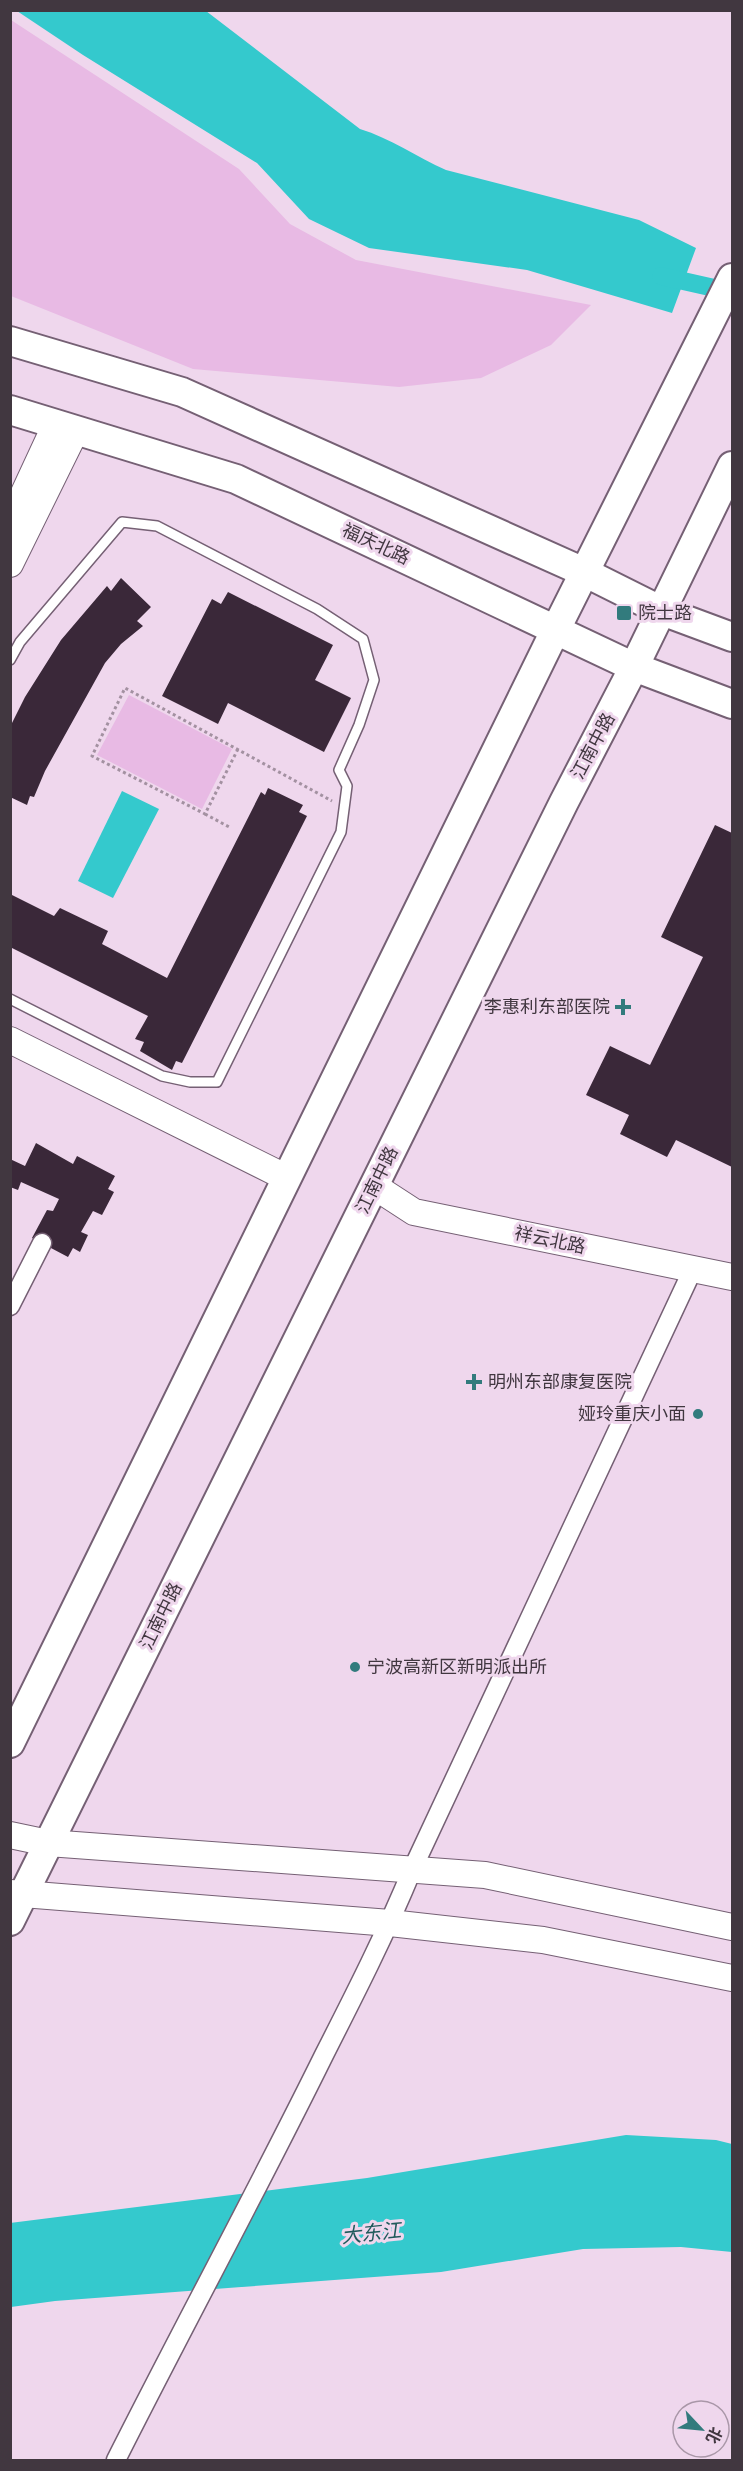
<svg xmlns="http://www.w3.org/2000/svg" width="743" height="2471" font-family="Lato,'Noto Sans SC',sans-serif">
	<rect width="100%" height="100%" fill="#efd7ed"/>
	<!-- green -->
	<g fill="#e8bae4">
		<polygon points="11,20 239,169 290,224 356,260 591,305 551,345 481,378 399,387 193,369 11,296"/>
		<polygon points="129,695 232,749 202,809 97,755"/>
	</g>
	<!-- water -->
	<g fill="#34c9cd">
		<path d="M17 11H206L360 129C390 138 417 157 446 170L639 220 696 248 672 313 527 270 369 248 309 219 257 163 83 55Z"/>
		<polygon points="122,791 159,809 113,898 78,881"/>
		<polygon points="626,2135 716,2140 732,2144 732,2252 681,2247 583,2249 441,2272 55,2301 11,2307 10,2223 367,2178"/>
	</g>
	<g fill="none" stroke-linecap="round" stroke-linejoin="round">
		<!-- canal -->
		<polyline stroke="#34c9cd" stroke-width="18" points="661,276 732,292"/>
	</g>
	<!-- building -->
	<g fill="#3a2839">
		<polygon points="121,578 151,607 137,621 143,626 121,644 105,663 45,771 34,797 30,796 27,805 10,797 10,727 25,697 61,640 107,586 111,591"/>
		<polygon points="228,592 333,645 315,680 351,698 324,752 228,703 218,724 162,696 212,599 221,604"/>
		<polygon points="268,788 303,805 299,812 307,816 182,1063 176,1061 172,1070 140,1051 144,1042 135,1039 148,1016 10,947 10,894 54,916 60,908 108,931 102,944 167,978 261,792 265,795"/>
		<polygon points="715,825 732,833 732,1167 676,1140 667,1157 620,1134 629,1115 586,1095 610,1046 650,1065 703,957 661,937"/>
		<polygon points="36,1143 73,1164 77,1156 115,1176 108,1189 114,1192 102,1215 93,1211 81,1232 88,1235 80,1252 73,1248 68,1257 32,1238 47,1210 53,1211 59,1199 21,1182 18,1190 10,1187 10,1159 25,1166"/>
	</g>
	<g fill="none" stroke-linecap="round" stroke-linejoin="round">
		<!-- lane casing -->
		<g stroke="#756074" stroke-width="12">
			<polyline id="lane" points="10,660 20,642 122,522 157,526 317,609 363,639 374,680 359,725 339,770 347,786 341,832 217,1082 190,1082 162,1076 10,999"/>
		</g>
		<!-- street casing -->
		<g stroke="#756074" stroke-width="21">
			<g id="street">
				<polyline points="10,1306 42,1243"/>
				<path d="M116 2460C184 2325 257 2191 324 2055 355 1994 386 1933 412 1870L693 1269"/>
			</g>
		</g>
		<!-- secondary casing -->
		<g stroke="#756074" stroke-width="28">
			<g id="secondary">
				<polyline points="10,523 56,424"/>
				<polyline points="10,564 76,430"/>
				<polyline points="10,1040 287,1178"/>
				<polyline points="374,1186 414,1212 732,1277"/>
				<polyline points="10,1835 48,1843 485,1875 732,1927"/>
				<polyline points="10,1893 390,1923 543,1940 732,1978"/>
			</g>
		</g>
		<!-- primary casing -->
		<g stroke="#756074" stroke-width="32">
			<g id="primary">
				<polyline points="10,341 182,392 584,572 662,611 732,637"/>
				<polyline points="10,410 236,479 634,667 732,704"/>
				<polyline points="10,1743 555,631 732,278"/>
				<polyline points="10,1921 564,802 634,667 732,466"/>
			</g>
		</g>
		<!-- path -->
		<g stroke="#a391a1" stroke-width="3" stroke-dasharray="3 3" stroke-linecap="butt">
			<polyline points="238,749 205,814 92,756 125,688 332,801"/>
			<polyline points="205,814 231,828"/>
		</g>
		<!-- lane -->
		<use href="#lane" stroke="#fff" stroke-width="9"/>
		<!-- street -->
		<use href="#street" stroke="#fff" stroke-width="18"/>
		<!-- secondary -->
		<use href="#secondary" stroke="#fff" stroke-width="26"/>
		<!-- primary -->
		<use href="#primary" stroke="#fff" stroke-width="28"/>
	</g>
	<!-- markers -->
	<g fill="#327b7d" stroke="#efd7ed" stroke-width="2">
		<rect x="616" y="605" width="16" height="16" rx="3"/>
		<path d="M620 998h6v6h6v6h-6v6h-6v-6h-6v-6h6z"/>
		<path d="M471 1373h6v6h6v6h-6v6h-6v-6h-6v-6h6z"/>
		<circle cx="698" cy="1414" r="6"/>
		<circle cx="355" cy="1667" r="6"/>
	</g>
	<g text-anchor="middle" stroke-width="6" stroke-linejoin="round" paint-order="stroke">
		<!-- street labels -->
		<g font-size="18" fill="#413740" stroke="#efd7ed">
			<text transform="translate(376 544) rotate(25)" y="6">福庆北路</text>
			<text transform="translate(593 746) rotate(-62)" y="6">江南中路</text>
			<text transform="translate(377 1180) rotate(-64)" y="6">江南中路</text>
			<text transform="translate(550 1240) rotate(12)" y="6">祥云北路</text>
			<text transform="translate(161 1616) rotate(-64)" y="6">江南中路</text>
		</g>
		<!-- poi labels -->
		<g font-size="18" fill="#413740" stroke="#efd7ed" text-anchor="start">
			<text x="638" y="619">院士路</text>
			<text x="610" y="1013" text-anchor="end">李惠利东部医院</text>
			<text x="488" y="1388">明州东部康复医院</text>
			<text x="686" y="1420" text-anchor="end">娅玲重庆小面</text>
			<text x="367" y="1673">宁波高新区新明派出所</text>
		</g>
		<!-- water labels -->
		<g font-size="20" font-style="italic" fill="#1f5a5b" stroke="#efd7ed">
			<text transform="translate(371 2233) rotate(-6)" y="7">大东江</text>
		</g>
	</g>
	<!-- border -->
	<rect width="743" height="2471" fill="none" stroke="#413740" stroke-width="24"/>
	<!-- north arrow -->
	<g transform="translate(701 2429) rotate(116)"><circle r="28" fill="#efd7ed" stroke="#a997a8" stroke-width="1.5"/>
	<path d="M0-4.5L10 22L0 15L-10 22Z" fill="#327b7d"/>
	<text y="-9" font-size="16" font-weight="bold" text-anchor="middle" fill="#413740">北</text>
	</g>
</svg>
